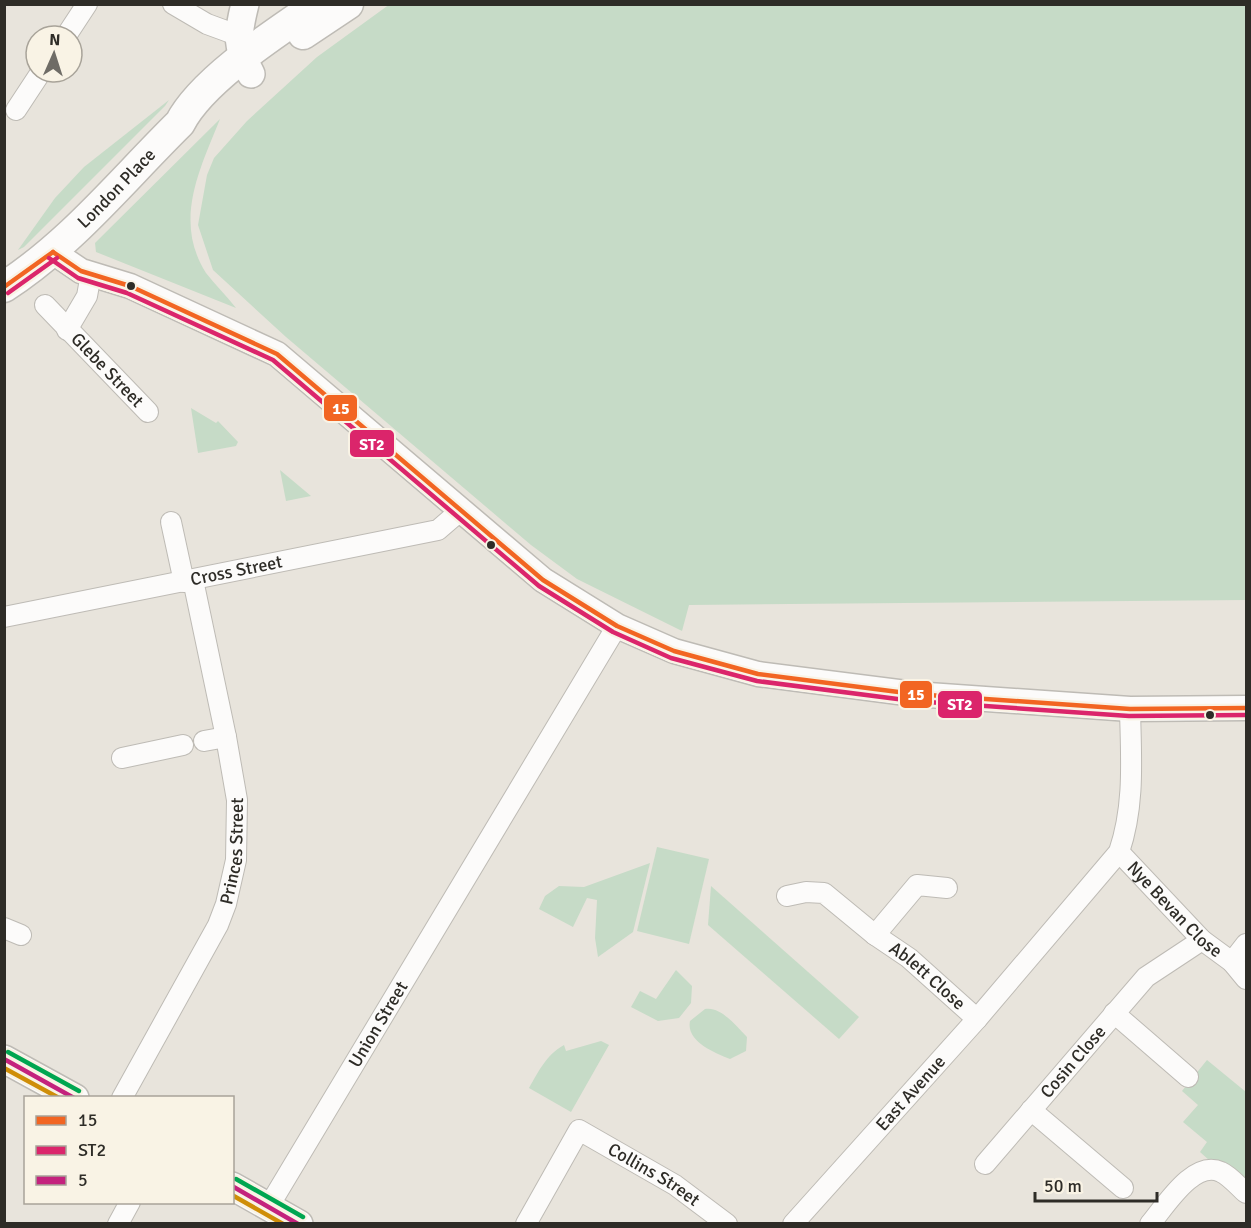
<svg xmlns="http://www.w3.org/2000/svg" width="1251" height="1228" font-family="Signika,sans-serif">
	<rect width="100%" height="100%" fill="#e8e4dc"/>
	<!-- green -->
	<g fill="#c6dbc7">
		<polygon points="390,4 1246,5 1246,600 689,605 682,631 577,579 531,545 286,337 213,270 198,225 207,175 214,158 247,121 317,57"/>
		<polygon points="169,100 165,106 24,247 18,250 55,198 84,167"/>
		<path d="M220 119C200 169 173 221 206 273 215 285 227 296 236 308L96 252 95 243Z"/>
		<polygon points="191,408 216,423 218,421 238,442 236,446 198,453"/>
		<polygon points="280,470 311,496 286,501"/>
		<polygon points="657,847 709,859 689,944 637,931"/>
		<polygon points="650,863 633,932 598,957 595,938 597,900 587,898 573,927 539,909 545,896 559,886 584,887"/>
		<polygon points="711,886 859,1017 839,1039 708,925"/>
		<polygon points="676,970 692,986 691,1003 679,1018 658,1021 631,1007 640,991 656,999"/>
		<path d="M705 1009C721 1006 736 1026 747 1037L746 1051 730 1059C713 1052 686 1041 690 1021Z"/>
		<path d="M601 1041 609 1045 571 1112 529 1088C539 1071 546 1055 564 1045L566 1051Z"/>
		<polygon points="1207,1060 1246,1092 1246,1193 1200,1152 1207,1142 1183,1122 1198,1105 1182,1091"/>
	</g>
	<g fill="none" stroke-linecap="round" stroke-linejoin="round">
		<!-- minor casing -->
		<g stroke="#bebbb5" stroke-width="22">
			<g id="minor">
				<polyline points="173,4 207,24 237,35"/>
				<polyline points="66,36 87,4"/>
				<polyline points="16,110 41,72"/>
				<path id="s1" d="M45 305 148 412"/>
				<polyline points="67,330 87,296 91,274"/>
				<polyline points="171,522 184,582"/>
				<path id="s2" d="M4 617 438 530 460 511"/>
				<polyline points="204,741 226,737"/>
				<polyline points="122,758 183,745"/>
				<path id="s3" d="M1119 852 1202 940 1232 962 1246 979"/>
				<path id="s4" d="M787 896 806 892 824 893 875 935 909 958 977 1019"/>
				<polyline points="4,928 21,935"/>
				<polyline points="875,935 917,885 947,888"/>
				<polyline points="1232,962 1246,944"/>
				<polyline points="1114,1013 1188,1077"/>
				<path id="s5" d="M122 1098 218 925 226 904 236 860 237 800 226 737 193 580"/>
				<polyline points="1031,1110 1123,1188"/>
				<path id="s6" d="M985 1164 1146 977 1202 940"/>
				<path id="s7" d="M269 1206 617 626"/>
				<polyline points="118,1224 130,1202"/>
				<path id="s8" d="M526 1224 579 1130 675 1185 727 1224"/>
				<path id="s9" d="M793 1224 977 1019 1119 852C1135 805 1131 758 1130 709"/>
				<path d="M1150 1224C1166 1205 1194 1159 1221 1172 1230 1176 1239 1187 1246 1193"/>
			</g>
		</g>
		<!-- tertiary casing -->
		<g stroke="#bebbb5" stroke-width="27">
			<polyline id="tertiary" points="53,252 81,271 130,286 277,354 543,580 617,626 674,651 758,674 914,694 1130,709 1246,708"/>
		</g>
		<!-- secondary casing -->
		<g stroke="#bebbb5" stroke-width="30">
			<g id="secondary">
				<path d="M245 4C237 36 236 45 251 74"/>
				<polyline points="4,1059 75,1098"/>
				<polyline points="232,1186 299,1224"/>
			</g>
		</g>
		<!-- primary casing -->
		<g stroke="#bebbb5" stroke-width="33">
			<g id="primary">
				<polyline points="303,34 348,4"/>
				<path id="s10" d="M4 287C73 242 122 180 180 123 202 80 277 32 318 4"/>
			</g>
		</g>
		<!-- minor -->
		<use href="#minor" stroke="#fcfbfa" stroke-width="20"/>
		<!-- tertiary -->
		<use href="#tertiary" stroke="#fcfbfa" stroke-width="24"/>
		<!-- secondary -->
		<use href="#secondary" stroke="#fcfbfa" stroke-width="27"/>
		<!-- primary -->
		<use href="#primary" stroke="#fcfbfa" stroke-width="30"/>
		<!-- bus-1 casing -->
		<g stroke="#f9f3e5" stroke-width="9">
			<g id="bus-1">
				<polyline points="53,252 81,271 130,286 277,354 543,580 617,626 674,651 758,674 914,694 1130,709 1246,708"/>
				<polyline points="4,287 53,252"/>
			</g>
		</g>
		<!-- bus-2 casing -->
		<g stroke="#f9f3e5" stroke-width="9">
			<g id="bus-2">
				<polyline points="49,258 78,278 127,293 273,360 539,586 613,632 671,658 757,681 913,701 1129,716 1246,715"/>
				<polyline points="8,293 57,258"/>
			</g>
		</g>
		<!-- bus-3 casing -->
		<g stroke="#f9f3e5" stroke-width="9">
			<g id="bus-3">
				<polyline points="4,1059 74,1098"/>
				<polyline points="232,1186 298,1224"/>
			</g>
		</g>
		<!-- bus-4 casing -->
		<g stroke="#f9f3e5" stroke-width="9">
			<g id="bus-4">
				<polyline points="4,1068 59,1098"/>
				<polyline points="232,1195 283,1224"/>
			</g>
		</g>
		<!-- bus-5 casing -->
		<g stroke="#f9f3e5" stroke-width="9">
			<g id="bus-5">
				<polyline points="8,1052 79,1091"/>
				<polyline points="236,1179 303,1217"/>
			</g>
		</g>
		<!-- bus-1 -->
		<use href="#bus-1" stroke="#f26522" stroke-width="4.5"/>
		<!-- bus-2 -->
		<use href="#bus-2" stroke="#db256b" stroke-width="4.5"/>
		<!-- bus-3 -->
		<use href="#bus-3" stroke="#c4227d" stroke-width="4.5"/>
		<!-- bus-4 -->
		<use href="#bus-4" stroke="#cf8e08" stroke-width="4.5"/>
		<!-- bus-5 -->
		<use href="#bus-5" stroke="#00a651" stroke-width="4.5"/>
	</g>
	<!-- markers -->
	<g fill="#2e2c27" stroke="#f9f3e5" stroke-width="2">
		<circle cx="131" cy="286" r="5"/>
		<circle cx="491" cy="545" r="5"/>
		<circle cx="1210" cy="715" r="5"/>
	</g>
	<g text-anchor="middle" stroke-width="4.5" stroke-linejoin="round" paint-order="stroke">
		<!-- street labels -->
		<g font-size="18" fill="#2e2c27" stroke="#f9f3e5">
			<text dy="6" stroke="none"><textPath href="#s10" startOffset="150">London Place</textPath></text>
			<text dy="6" stroke="none"><textPath href="#s1" startOffset="90">Glebe Street</textPath></text>
			<text dy="6" stroke="none"><textPath href="#s2" startOffset="237">Cross Street</textPath></text>
			<text dy="6" stroke="none"><textPath href="#s5" startOffset="274">Princes Street</textPath></text>
			<text dy="6" stroke="none"><textPath href="#s3" startOffset="80">Nye Bevan Close</textPath></text>
			<text dy="6" stroke="none"><textPath href="#s4" startOffset="170">Ablett Close</textPath></text>
			<text dy="6" stroke="none"><textPath href="#s7" startOffset="212">Union Street</textPath></text>
			<text dy="6" stroke="none"><textPath href="#s6" startOffset="135">Cosin Close</textPath></text>
			<text dy="6" stroke="none"><textPath href="#s9" startOffset="176">East Avenue</textPath></text>
			<text dy="6" stroke="none"><textPath href="#s8" startOffset="195">Collins Street</textPath></text>
		</g>
	</g>
	<g stroke="#f9f3e5" stroke-width="2">
		<rect x="323" y="394" width="35" height="28" rx="6" fill="#f26522"/>
		<rect x="349" y="429" width="46" height="29" rx="6" fill="#db256b"/>
		<rect x="899" y="680" width="34" height="29" rx="6" fill="#f26522"/>
		<rect x="937" y="690" width="46" height="29" rx="6" fill="#db256b"/>
	</g>
	<g font-size="16" text-anchor="middle" font-weight="bold" fill="#fff">
		<text x="341" y="414">15</text>
		<text x="372" y="450">ST2</text>
		<text x="916" y="700">15</text>
		<text x="960" y="710">ST2</text>
	</g>
	<!-- border -->
	<rect width="1251" height="1228" fill="none" stroke="#2e2c27" stroke-width="12"/>
	<!-- legend -->
	<rect x="24" y="1096" width="210" height="108" fill="#f9f3e5" stroke="#a8a399" stroke-width="1.5"/>
	<rect x="36" y="1116" width="30" height="9" fill="#f26522" stroke="#a8a399" stroke-width="1.5"/>
	<text x="78" y="1126" font-size="18" fill="#2e2c27">15</text>
	<rect x="36" y="1146" width="30" height="9" fill="#db256b" stroke="#a8a399" stroke-width="1.5"/>
	<text x="78" y="1156" font-size="18" fill="#2e2c27">ST2</text>
	<rect x="36" y="1176" width="30" height="9" fill="#c4227d" stroke="#a8a399" stroke-width="1.5"/>
	<text x="78" y="1186" font-size="18" fill="#2e2c27">5</text>
	<!-- north arrow -->
	<g transform="translate(54 54) rotate(3)"><circle r="28" fill="#f9f3e5" stroke="#a8a399" stroke-width="1.5"/>
	<path d="M0-4.5L10 22L0 15L-10 22Z" fill="#6f6c66"/>
	<text y="-9" font-size="16" font-weight="bold" text-anchor="middle" fill="#2e2c27">N</text>
	</g>
	<!-- scale -->
	<path d="M1035 1192v9h122v-9" fill="none" stroke="#2e2c27" stroke-width="3"/>
	<text x="1044" y="1192" font-size="18" fill="#2e2c27" stroke="#f9f3e5" stroke-width="4.5" paint-order="stroke">50 m</text>
</svg>
